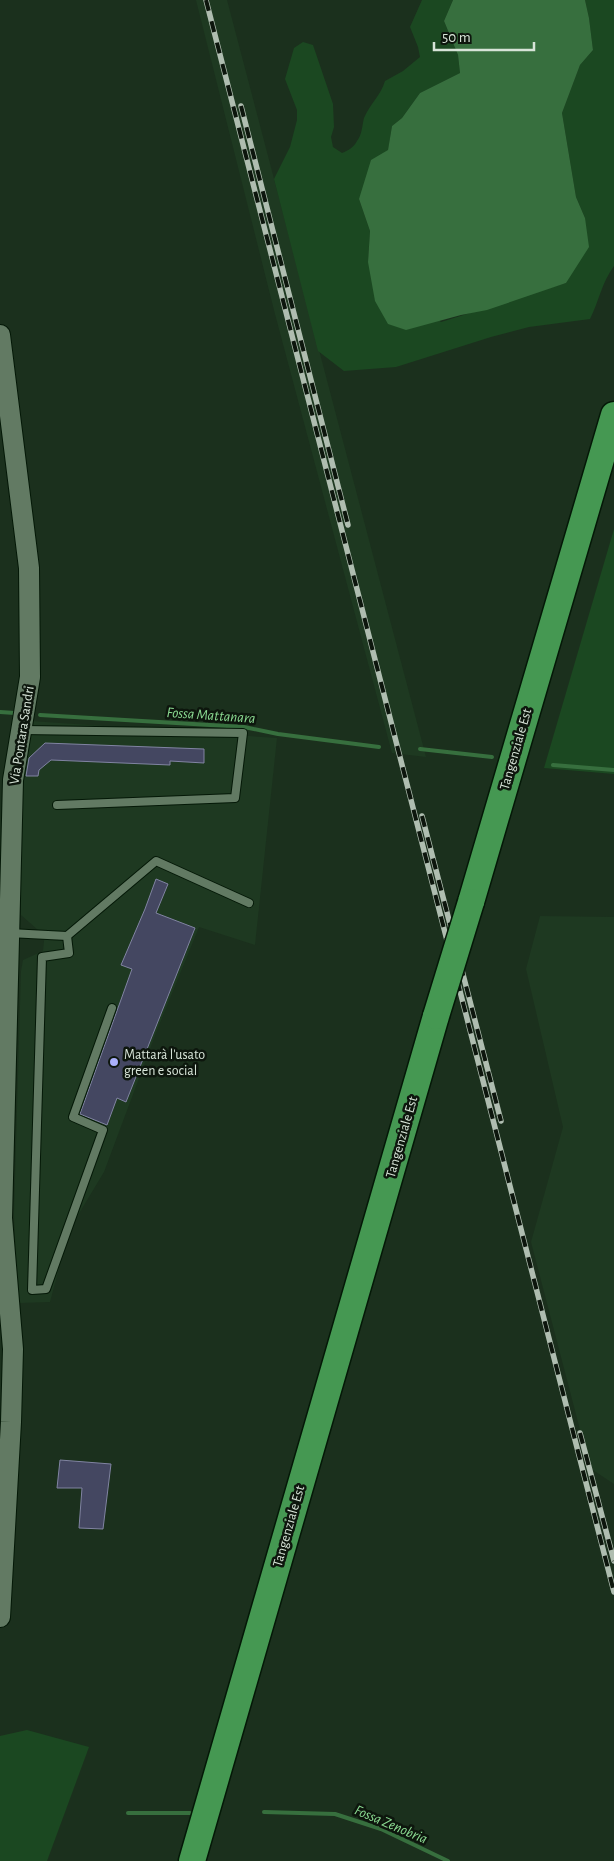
<svg xmlns="http://www.w3.org/2000/svg" width="614" height="1861" font-family="'Alegreya Sans',sans-serif">
	<rect width="100%" height="100%" fill="#1b301d"/>
	<!-- built -->
	<g fill="#1e3921">
		<polygon points="196,0 227,0 426,757 392,753 275,314"/>
		<polygon points="31,721 277,738 255,945 199,927 157,1030 104,1172 69,1230 50,1302 20,1303 17,1289 14,1214 21,971 23,960 43,951 45,931 38,930 21,915 21,773"/>
		<polygon points="540,916 614,917 614,1484 590,1468 531,1242 563,1127 526,969"/>
	</g>
	<!-- green -->
	<g fill="#1b4821">
		<path d="M422 0H453L444 21 458 55 460 73 420 93 402 118 392 126 388 151 359 199 370 231 368 262 441 322 566 283 585 218 576 197 562 113 580 65 593 50 589 18 585 0H614V266C602 282 599 301 590 319L529 327 491 337 396 367 344 371 318 351 274 179 290 147 297 120V110L285 79 294 48 303 42 313 45 333 104 334 127 331 137 333 147 342 153C349 150 353 148 357 141 362 135 362 126 364 118 370 104 381 95 385 81L403 71 420 57 418 47 410 27Z"/>
		<polygon points="614,529 614,774 544,768"/>
		<polygon points="27,1730 89,1747 47,1861 0,1861 0,1736"/>
	</g>
	<!-- water -->
	<polygon fill="#376f3e" points="453,0 585,0 589,18 593,50 580,65 562,113 576,197 585,218 589,247 566,283 487,310 461,315 406,330 388,324 375,301 368,262 370,231 359,199 371,160 388,150 392,126 402,118 420,93 460,73 458,55 444,21"/>
	<g fill="none" stroke-linecap="round" stroke-linejoin="round">
		<!-- stream -->
		<g stroke="#376f3e" stroke-width="4">
			<polyline points="0,712 15,713"/>
			<polyline points="40,715 244,727 278,734 379,747"/>
			<polyline points="420,749 492,757"/>
			<polyline points="553,765 614,770"/>
			<polyline points="264,1812 335,1814 381,1829 448,1861"/>
			<polyline points="128,1813 190,1813"/>
		</g>
	</g>
	<!-- building -->
	<g fill="#444761" stroke="#8184a2">
		<polygon points="45,743 204,749 204,763 170,761 170,765 51,760 39,770 38,776 26,776 29,758"/>
		<polygon points="156,879 168,884 156,913 195,928 126,1102 117,1098 107,1125 80,1114 132,969 121,965 145,909"/>
		<polygon points="60,1460 111,1464 103,1529 79,1528 82,1488 57,1488"/>
	</g>
	<g fill="none" stroke-linecap="round" stroke-linejoin="round">
		<!-- service casing -->
		<g stroke="#041807" stroke-width="10">
			<g id="service">
				<polyline points="23,730 243,733 235,798 57,805"/>
				<polyline points="9,933 67,936 156,861 249,903"/>
				<polyline points="67,936 69,953 42,957 32,1290 46,1289 103,1130 73,1117 112,1008"/>
			</g>
		</g>
		<!-- tertiary casing -->
		<g stroke="#041807" stroke-width="22">
			<polyline id="tertiary" points="0,335 29,568 30,677 13,780 2,1218 13,1349 11,1422 0,1617"/>
		</g>
		<!-- trunk casing -->
		<g stroke="#041807" stroke-width="29">
			<g id="trunk">
				<polyline points="471,902 614,415"/>
				<polyline points="192,1861 436,1016"/>
			</g>
		</g>
		<!-- service -->
		<use href="#service" stroke="#627a63" stroke-width="8"/>
		<!-- tertiary -->
		<use href="#tertiary" stroke="#627a63" stroke-width="20"/>
		<!-- trunk -->
		<use href="#trunk" stroke="#459852" stroke-width="26"/>
		<!-- rail casing -->
		<g stroke="#afbdb0" stroke-width="5.5">
			<g id="rail">
				<polyline points="206,0 614,1592"/>
				<polyline points="241,106 348,525"/>
				<polyline points="422,816 501,1121"/>
				<polyline points="580,1433 614,1561"/>
			</g>
		</g>
		<!-- rail -->
		<use href="#rail" stroke="#0d160d" stroke-width="4" stroke-dasharray="11" stroke-linecap="butt"/>
		<!-- trunk-bridge casing -->
		<g stroke="#041807" stroke-width="29" stroke-linecap="butt">
			<polyline id="trunk-bridge" points="436,1016 471,902"/>
		</g>
		<!-- trunk-bridge -->
		<use href="#trunk-bridge" stroke="#459852" stroke-width="26"/>
	</g>
	<!-- markers -->
	<circle fill="#aab0fb" stroke="#0d160d" stroke-width="2" cx="114" cy="1062" r="5"/>
	<g text-anchor="middle" stroke-width="5" stroke-linejoin="round" paint-order="stroke">
		<!-- street labels -->
		<g font-size="14" fill="#d7e4d8" stroke="#0d160d">
			<text transform="translate(21 735) rotate(-81)" y="5">Via Pontara Sandri</text>
			<text transform="translate(515 749) rotate(-74)" y="5">Tangenziale Est</text>
			<text transform="translate(401 1137) rotate(-74)" y="5">Tangenziale Est</text>
			<text transform="translate(288 1526) rotate(-74)" y="5">Tangenziale Est</text>
		</g>
		<!-- poi labels -->
		<g font-size="14" fill="#d7e4d8" stroke="#0d160d" text-anchor="start">
			<text x="124" y="1059">Mattarà l'usato<tspan x="124" dy="16">green e social</tspan></text>
		</g>
		<!-- water labels -->
		<g font-size="15" font-style="italic" fill="#8bdb92" stroke="#0d160d">
			<text transform="translate(211 715) rotate(4)" y="5">Fossa Mattanara</text>
			<text transform="translate(391 1824) rotate(23)" y="5">Fossa Zenobria</text>
		</g>
	</g>
	<!-- scale -->
	<path d="M434 42v8h100v-8" fill="none" stroke="#d7e4d8" stroke-width="2.5"/>
	<text x="442" y="42" font-size="15" fill="#d7e4d8" stroke="#0d160d" stroke-width="4" paint-order="stroke">50 m</text>
</svg>
